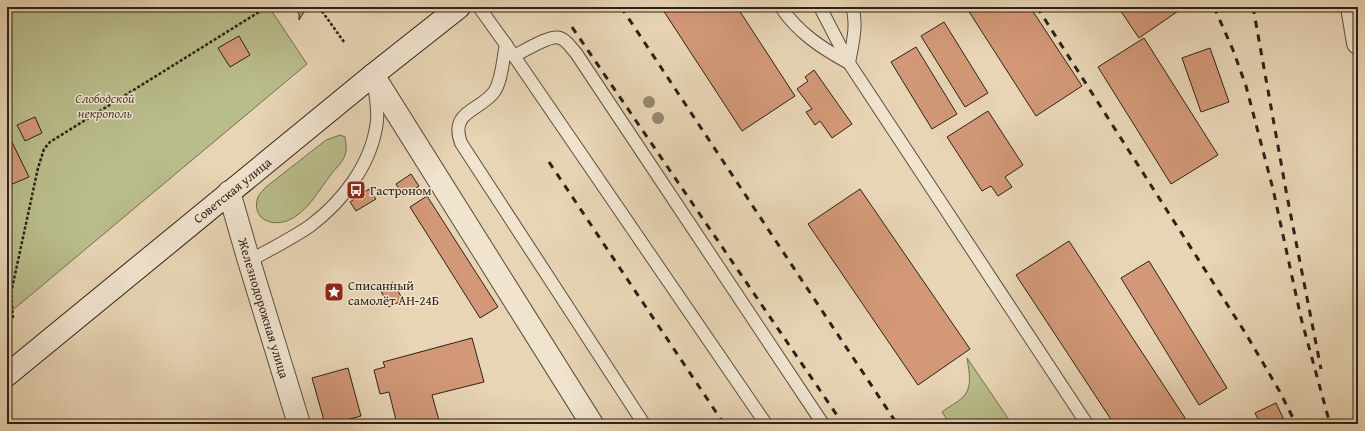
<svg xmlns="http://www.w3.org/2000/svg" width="1365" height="431" font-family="'Gentium Book Plus',serif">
	<rect width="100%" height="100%" fill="#e8d5b5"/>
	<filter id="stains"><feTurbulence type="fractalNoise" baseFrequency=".005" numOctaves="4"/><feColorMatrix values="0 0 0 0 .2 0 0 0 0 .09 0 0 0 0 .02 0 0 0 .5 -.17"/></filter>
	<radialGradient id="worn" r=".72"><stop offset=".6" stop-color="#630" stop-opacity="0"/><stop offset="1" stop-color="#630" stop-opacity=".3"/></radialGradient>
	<!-- green -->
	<g fill="#b9bc8b" stroke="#746e52">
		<polygon points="7,7 269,7 307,64 14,309 7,309"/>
		<path d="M340 135 345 137C346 143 347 150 345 155 343 162 336 168 332 173 320 189 307 213 287 221 269 227 251 217 258 197 260 193 263 190 266 187L326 140Z"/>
		<path d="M967 358 1012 424H950L942 412C948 407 957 403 963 397 973 387 969 371 967 358Z"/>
	</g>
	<!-- building -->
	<g fill="#d29877" stroke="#2e2119">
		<polygon points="295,7 307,7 299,20 299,14"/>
		<polygon points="661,7 737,7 795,96 742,131"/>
		<polygon points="966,7 1030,7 1082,86 1036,116"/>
		<polygon points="1118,7 1184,7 1139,38"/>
		<polygon points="944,22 988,93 965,107 921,36"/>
		<polygon points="239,36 250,55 230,67 218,48"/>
		<polygon points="1144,38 1218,155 1171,184 1098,67"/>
		<polygon points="916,47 957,114 932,129 891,62"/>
		<polygon points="1210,48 1229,102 1201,112 1182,58"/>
		<polygon points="814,70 852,124 832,138 820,121 815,125 806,112 812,109 797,89 808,81 805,77"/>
		<polygon points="988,111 1023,165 1005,177 1012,187 998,196 991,186 982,191 947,137"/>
		<polygon points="35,117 42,133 25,141 17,125"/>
		<polygon points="7,132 29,177 10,185 7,178"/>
		<polygon points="411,174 419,186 404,196 396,184"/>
		<polygon points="369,189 376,199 356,211 350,202"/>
		<polygon points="860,189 970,349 918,385 808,224"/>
		<polygon points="427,196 498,307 480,318 410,207"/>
		<polygon points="1069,241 1189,424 1114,424 1016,275"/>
		<polygon points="1149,261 1227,388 1199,405 1121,278"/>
		<polygon points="393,282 403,300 389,307 380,289"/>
		<polygon points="472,338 484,382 432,395 440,424 397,424 389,392 380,394 374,370 385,367 383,362"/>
		<polygon points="348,368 361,416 331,424 325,424 312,378"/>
		<polygon points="1276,403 1286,424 1259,424 1260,423 1255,413"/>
	</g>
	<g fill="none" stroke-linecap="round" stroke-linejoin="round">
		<!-- service casing -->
		<g stroke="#5c4e40" stroke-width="14">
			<g id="service">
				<polyline points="479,7 514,56 766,424"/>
				<path d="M781 7C797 32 823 49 849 63"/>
				<polyline points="820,7 849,63"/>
				<path d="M852 7C858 24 852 46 849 63L1087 424"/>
				<path d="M506 44C503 58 502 81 494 92 480 111 449 111 461 143L644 424"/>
				<path d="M514 56C524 51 551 34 560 38 567 40 571 48 576 53L823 424"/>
				<path d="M249 261C269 250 291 239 310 226 343 201 372 164 377 121 378 109 376 97 374 85"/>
			</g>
		</g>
		<!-- minor casing -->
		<g stroke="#5c4e40" stroke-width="24">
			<g id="minor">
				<polyline points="1352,7 1358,43"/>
				<polyline points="373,75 592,424"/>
				<polyline points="229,192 249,261 299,424"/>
			</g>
		</g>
		<!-- secondary casing -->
		<g stroke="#2e2119" stroke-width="24">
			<polyline id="secondary" points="7,375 373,75 459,7"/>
		</g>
		<!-- path -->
		<g stroke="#2e2119" stroke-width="2.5" stroke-dasharray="3 2" stroke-linecap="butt">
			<polyline points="319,7 344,42"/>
			<polyline points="13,318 11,293 38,168 44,149 50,142 267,7"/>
		</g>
		<!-- service -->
		<use href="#service" stroke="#f0e4cf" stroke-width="12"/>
		<!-- minor -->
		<use href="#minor" stroke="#f0e4cf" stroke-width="22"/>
		<!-- secondary -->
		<use href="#secondary" stroke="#f0e4cf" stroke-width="22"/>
		<!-- rail -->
		<g stroke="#2e2119" stroke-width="3" stroke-dasharray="7 7" stroke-linecap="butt">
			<polyline points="621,7 897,424"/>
			<polyline points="1037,7 1246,334 1280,392 1296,424"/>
			<polyline points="1214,7 1233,50 1246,86 1273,189 1301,318 1330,424"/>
			<polyline points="1253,7 1287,196 1321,369"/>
			<polyline points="572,27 843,424"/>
			<polyline points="549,162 724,424"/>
		</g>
	</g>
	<!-- trees -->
	<g fill="#95876f">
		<circle cx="649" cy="102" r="6"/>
		<circle cx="658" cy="118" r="6"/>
	</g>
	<!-- icons -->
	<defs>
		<g id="bus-square" transform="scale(1)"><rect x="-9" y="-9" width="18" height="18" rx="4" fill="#8f2418" stroke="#f0e4cf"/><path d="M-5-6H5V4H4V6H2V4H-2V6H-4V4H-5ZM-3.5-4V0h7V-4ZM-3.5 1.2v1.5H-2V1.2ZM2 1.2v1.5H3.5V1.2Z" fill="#fff"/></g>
		<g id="sight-square" transform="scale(1)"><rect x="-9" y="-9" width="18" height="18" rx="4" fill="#8f2418" stroke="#f0e4cf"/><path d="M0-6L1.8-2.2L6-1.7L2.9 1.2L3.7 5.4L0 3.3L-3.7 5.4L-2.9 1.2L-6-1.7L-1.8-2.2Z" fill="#fff"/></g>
	</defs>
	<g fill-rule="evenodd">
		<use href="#bus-square" x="356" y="190"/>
		<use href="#sight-square" x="334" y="292"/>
	</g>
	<g text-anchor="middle" stroke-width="3" stroke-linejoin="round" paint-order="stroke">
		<!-- park labels -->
		<g font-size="13" font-style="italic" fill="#514836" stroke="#f0e4cf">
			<text x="105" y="103">Слободской<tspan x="105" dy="15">некрополь</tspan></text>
		</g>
		<!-- street labels -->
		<g font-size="13" fill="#2e2119" stroke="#f0e4cf">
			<text transform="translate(232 190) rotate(-39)" y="5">Советская улица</text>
			<text transform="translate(264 308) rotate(73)" y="5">Железнодорожная улица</text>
		</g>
		<!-- poi labels -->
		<g font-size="13" fill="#2e2119" stroke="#f0e4cf" text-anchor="start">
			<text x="370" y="195">Гастроном</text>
			<text x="348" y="290">Списанный<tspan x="348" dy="15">самолёт АН-24Б</tspan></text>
		</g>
	</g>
	<!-- margin -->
	<rect width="1365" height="431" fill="none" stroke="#e8d5b5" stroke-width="24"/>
	<rect x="8" y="8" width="1349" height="415" fill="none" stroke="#2e2119" stroke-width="2"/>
	<rect x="12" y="12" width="1341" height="407" fill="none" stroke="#2e2119"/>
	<rect width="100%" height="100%" filter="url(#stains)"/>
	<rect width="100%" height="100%" fill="url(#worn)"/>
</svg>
